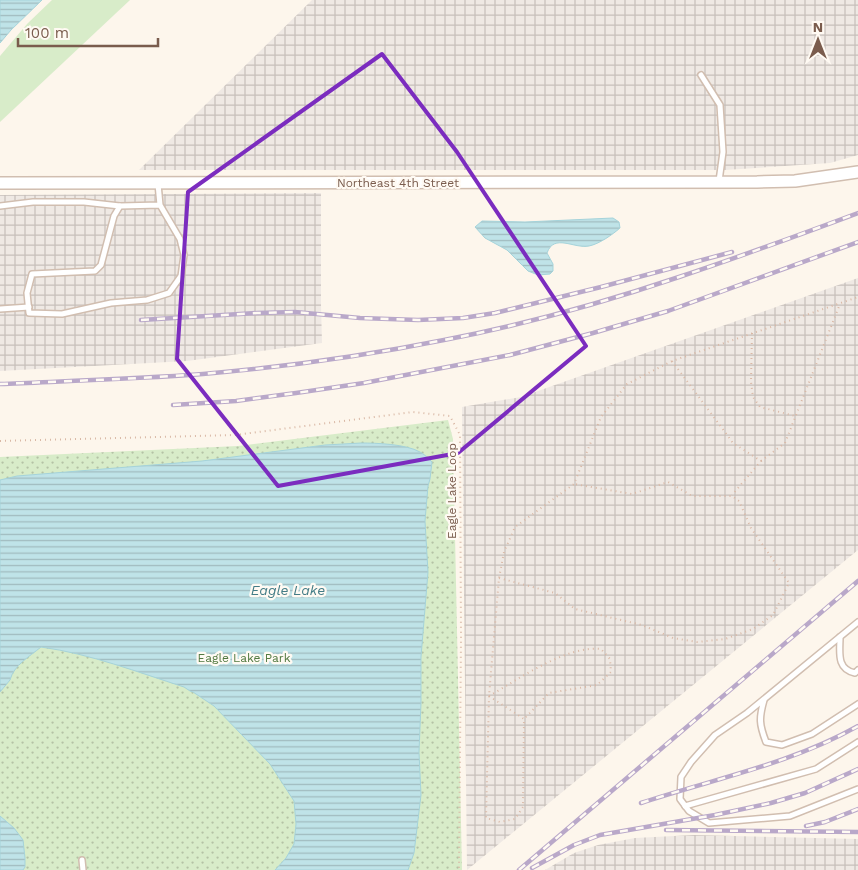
<svg xmlns="http://www.w3.org/2000/svg" width="858" height="870" font-family="'Work Sans',sans-serif">
	<defs>
		<pattern id="industrial-grid" width="8" height="8" patternUnits="userSpaceOnUse" patternTransform="scale(1.25)"><rect width="8" height="8" fill="#efe9e4"/><path d="M0 4h8M4 0v8" fill="none" stroke="#c7c0bb"/></pattern>
		<pattern id="park-dots" width="8" height="8" patternUnits="userSpaceOnUse" patternTransform="scale(1.25)"><rect width="8" height="8" fill="#d8ecc9"/><path d="M2 2h.1M6 6h.1" fill="none" stroke="#b4c2a5" stroke-width="1.8" stroke-linecap="round"/></pattern>
		<pattern id="water-rules" width="6" height="5" patternUnits="userSpaceOnUse" patternTransform="scale(1.25)"><rect width="6" height="5" fill="#bfe3e8"/><path d="M0 2.5h6" fill="none" stroke="#a0bbbe"/></pattern>
	</defs>
	<rect width="100%" height="100%" fill="#fdf6ec"/>
	<!-- industrial -->
	<g fill="url(#industrial-grid)">
		<polygon points="312,0 858,0 858,155 830,163 725,170 139,170"/>
		<polygon points="321,193 321,305 322,343 187,361 0,371 0,195"/>
		<polygon points="858,278 858,550 467,870 462,407 521,397"/>
		<polygon points="694,835 858,839 858,870 545,870 574,853 598,845 635,838"/>
	</g>
	<!-- grass -->
	<polygon fill="#d8ecc9" points="52,0 130,0 0,122 0,56 27,24"/>
	<!-- park -->
	<polygon fill="url(#park-dots)" points="448,420 453,439 462,870 0,870 0,457 238,446"/>
	<!-- water -->
	<g fill="url(#water-rules)" stroke="#a5d3da">
		<polygon points="0,0 42,0 11,30 0,43"/>
		<path d="M613 218 619 222 620 228C612 235 599 244 589 246 574 249 554 233 547 253L553 264V271L550 274 538 275 528 271 507 250 485 238 475 227 482 221 525 222Z"/>
		<path d="M361 443C376 443 406 444 420 452 424 454 428 458 432 462L430 479 428 486 425 521 428 572 421 657V703L419 752 421 795 414 853 408 870H275L286 858 294 844 296 824 294 801 270 764 214 706 193 692 190 691 184 687C137 672 91 654 41 647 29 657 14 665 10 680L0 692V480L17 476 202 461 325 445Z"/>
		<polygon points="0,816 14,828 23,840 25,858 25,867 23,870 0,870"/>
	</g>
	<g fill="none" stroke-linecap="round" stroke-linejoin="round">
		<!-- service casing -->
		<g stroke="#d1beb0" stroke-width="8">
			<g id="service">
				<polyline points="701,75 720,105 723,152 719,181"/>
				<polyline points="158,184 160,205 180,239 184,255 181,276 169,293 147,300 111,303 62,314 29,313 27,293 32,274 95,271 101,265 114,216 120,206 160,205"/>
				<polyline points="0,206 33,202 84,202 120,206"/>
				<polyline points="0,309 29,307"/>
				<polyline points="858,622 747,713 715,735 691,762 681,777 680,799 689,811 709,823 790,816 858,789"/>
				<path d="M840 637C840 652 836 669 855 673L858 670"/>
				<path d="M764 700C759 718 759 724 766 742L782 745 812 734 858 704"/>
				<polyline points="685,806 816,769 858,742"/>
				<polyline points="82,860 83,870"/>
			</g>
		</g>
		<!-- tertiary casing -->
		<g stroke="#d1beb0" stroke-width="14">
			<polyline id="tertiary" points="0,183 757,182 795,181 858,172"/>
		</g>
		<!-- path -->
		<g stroke="#d9b8a5" stroke-width="2" stroke-dasharray="1 4" stroke-linecap="butt">
			<polyline points="752,333 751,382 753,397 760,407 795,416"/>
			<polyline points="672,361 733,443 761,461 732,495"/>
			<polyline points="0,441 235,435 413,412 450,416 460,435 461,638 459,870"/>
			<polyline points="761,461 785,443 840,304"/>
			<polyline points="499,578 555,593 575,609 642,625 673,638 697,642 725,639 753,629 773,615 789,583 751,528 739,501 732,496 692,496 668,482 632,494 574,484"/>
			<polyline points="489,696 524,719 523,807 515,819 500,822 486,818 489,696 499,578 504,552 515,527 574,484 601,417 627,384 672,361 858,297"/>
			<path d="M489 696C519 679 567 645 601 649L610 659 611 672 597 685 549 693 524 719"/>
		</g>
		<!-- service -->
		<use href="#service" stroke="#fff" stroke-width="5"/>
		<!-- tertiary -->
		<use href="#tertiary" stroke="#fff" stroke-width="11"/>
		<!-- rail casing -->
		<g stroke="#b9a8c9" stroke-width="4.5">
			<g id="rail">
				<polyline points="141,320 257,313 295,312 360,318 418,320 463,318 495,313 601,287 732,252"/>
				<path d="M0 384C68 381 136 379 203 374 284 367 364 356 444 340 523 325 602 303 679 277 739 257 799 235 858 213"/>
				<polyline points="173,405 236,401 296,393 364,383 510,355 593,333 668,311 858,242"/>
				<path d="M641 803C713 779 791 764 858 726"/>
				<polyline points="806,826 825,822 858,809"/>
				<polyline points="666,830 858,832"/>
				<polyline points="532,868 574,845 600,835 715,815 771,803 805,793 858,769"/>
				<polyline points="519,870 858,581"/>
			</g>
		</g>
		<!-- rail -->
		<use href="#rail" stroke="#fffaf3" stroke-width="2.5" stroke-dasharray="8" stroke-linecap="butt"/>
	</g>
	<!-- marked area -->
	<path fill="none" stroke="#7b2cbf" stroke-width="4" stroke-linejoin="round" d="M382 54 457 152 586 346 458 453 278 486 177 359 188 192Z"/>
	<g text-anchor="middle" stroke-width="4.5" stroke-linejoin="round" paint-order="stroke">
		<!-- street labels -->
		<g font-size="12" fill="#7a5c4d" stroke="#fffaf3">
			<text x="398" y="187">Northeast 4th Street</text>
			<text transform="translate(452 491) rotate(-90)" y="4">Eagle Lake Loop</text>
		</g>
		<!-- park labels -->
		<g font-size="12" fill="#537a41" stroke="#fffaf3">
			<text x="244" y="662">Eagle Lake Park</text>
		</g>
		<!-- water labels -->
		<g font-size="14" font-style="italic" fill="#437c86" stroke="#fffaf3">
			<text x="288" y="595">Eagle Lake</text>
		</g>
	</g>
	<!-- north arrow -->
	<g transform="translate(818 40)" stroke="#fffaf3" stroke-width="4" paint-order="stroke">
	<path d="M0-4L9 19L0 12L-9 19Z" fill="#7a5c4d"/>
	<text y="-8" font-size="14" font-weight="bold" text-anchor="middle" fill="#7a5c4d">N</text>
	</g>
	<!-- scale -->
	<path d="M18 38v8h140v-8" fill="none" stroke="#7a5c4d" stroke-width="2.5"/>
	<text x="25" y="38" font-size="15" fill="#7a5c4d" stroke="#fffaf3" stroke-width="4" paint-order="stroke">100 m</text>
</svg>
